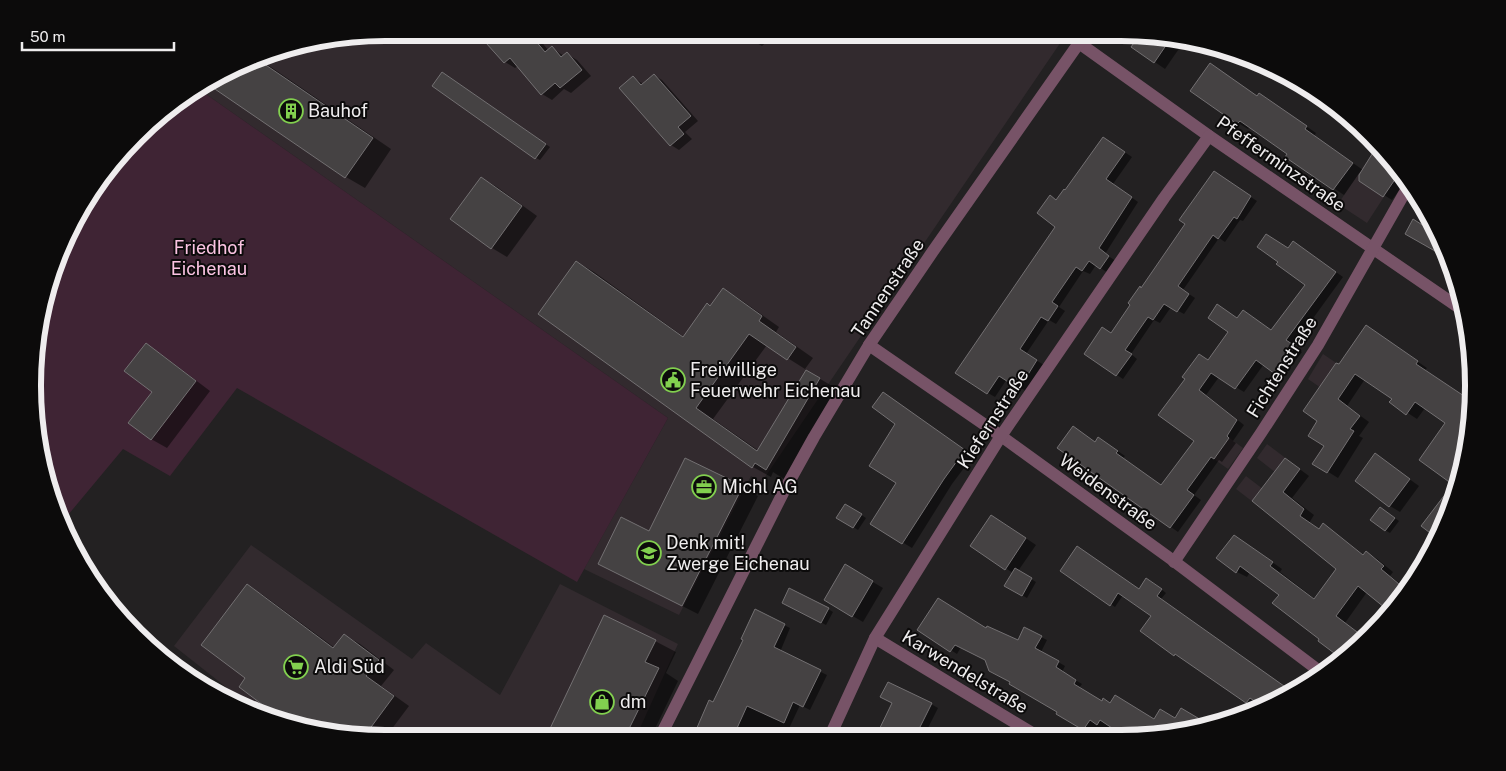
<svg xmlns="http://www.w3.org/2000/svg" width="1506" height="771" font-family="'Public Sans',sans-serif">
	<rect width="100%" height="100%" fill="#232122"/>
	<!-- built -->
	<g fill="#322a2e">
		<polygon points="386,33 1067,33 761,483 751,476 679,615 584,569 668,418 200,90 272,51"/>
		<polygon points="1377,145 1386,153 1400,172 1367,223 1338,204 1374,151"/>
		<polygon points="1323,354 1354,375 1337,399 1308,379"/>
		<polygon points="1216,428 1243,448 1228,469 1200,449"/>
		<polygon points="1267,444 1300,469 1289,483 1257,458"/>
		<polygon points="1246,476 1276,499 1266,512 1236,489"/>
		<polygon points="251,545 412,659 426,643 500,695 560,584 678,644 636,737 363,738 294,727 259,713 174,646"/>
	</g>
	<!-- green -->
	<polygon fill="#3f2434" points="200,90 668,418 577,582 237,388 170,476 123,449 63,521 35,431 39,316 80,209 120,153 170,106"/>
	<!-- shadow -->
	<g fill="#0007">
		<polygon points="479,33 534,33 549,51 552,48 564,56 567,54 577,60 591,76 571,93 564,89 552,100 542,94 518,66 515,68 505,62"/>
		<polygon points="742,33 777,33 762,46 746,37"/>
		<polygon points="1142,33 1185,40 1165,69 1133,47"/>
		<polygon points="274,51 265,63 391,149 365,188 346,177 210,85"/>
		<polygon points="654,75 662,80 698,121 685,132 692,139 679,150 671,145 621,88 633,77 643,84"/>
		<polygon points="447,76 550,147 540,160 536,158"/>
		<polygon points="1258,97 1270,101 1316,133 1314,136 1363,170 1379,146 1386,153 1406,181 1392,200 1360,180 1360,172 1344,195 1287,157 1289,154 1250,127 1248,129 1238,123"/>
		<polygon points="1111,143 1132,157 1113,184 1138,202 1105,254 1116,261 1108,273 1096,265 1090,274 1083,271 1059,307 1065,311 1056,324 1049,320 1026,354 1044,365 1027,392 1007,379 995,397 988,393 1057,226 1057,201"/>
		<polygon points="1220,177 1257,201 1243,221 1240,220 1225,242 1219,238 1183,290 1195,298 1184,314 1171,307 1160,323 1154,320 1131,354 1137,359 1123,379 1085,354 1112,334"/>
		<polygon points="481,178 497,187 537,216 507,257 492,248 452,219"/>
		<polygon points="1301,247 1343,277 1293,346 1302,352 1283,377 1264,364 1244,392 1219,377 1206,395 1244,425 1233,441 1236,443 1222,462 1219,460 1194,495 1201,500 1178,532 1059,448 1095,443 1099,438 1125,456 1123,458 1162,486 1196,441 1160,415 1209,361 1244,311 1272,331 1307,285 1289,249"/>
		<polygon points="577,262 594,272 684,337 710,307 723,289 741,300 779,327 776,332 813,358 805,369 767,345 713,419 759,451 807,371 837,389 784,479 773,472 771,477 753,467 540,314"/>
		<polygon points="1376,333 1427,368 1425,370 1473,402 1462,477 1439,538 1423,525 1455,484 1421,460 1447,423 1425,408 1417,419 1391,402 1394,399 1365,379 1347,406 1369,422 1359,436 1363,438 1338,478 1314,463 1326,446 1319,421 1339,366"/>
		<polygon points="146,345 161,354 210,391 167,448 151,439 153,392"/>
		<polygon points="887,396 973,456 952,484 912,548 872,524 898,483 897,424"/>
		<polygon points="1376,455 1419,486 1400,512 1390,506"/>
		<polygon points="1286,459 1309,476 1292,498 1314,515 1309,523 1320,530 1323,525 1333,531 1364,555 1366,552 1376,558 1393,572 1390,576 1406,588 1391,611 1367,592 1345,623 1365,638 1343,658 1319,640 1321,639 1281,594 1250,572 1247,577 1237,572 1244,542 1282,569 1280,572 1315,599 1338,568 1253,501"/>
		<polygon points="686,460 758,496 698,614 615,572 650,533"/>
		<polygon points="846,505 866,518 858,530 838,517"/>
		<polygon points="1385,511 1399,521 1390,533 1385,530"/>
		<polygon points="1002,522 1036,545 1018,571 1036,582 1027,598 1006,586 1013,573 972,546"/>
		<polygon points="846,566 883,588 863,622 825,600"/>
		<polygon points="1062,571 1139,590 1152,582 1166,593 1161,599 1290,692 1264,707 1255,700 1252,705 1181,656 1180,657 1175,655 1142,631 1153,616 1123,595 1115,607"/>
		<polygon points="247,586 263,595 335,648 344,635 360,644 394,670 381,686 409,706 385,738 363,738 247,678"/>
		<polygon points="783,602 828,609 833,612 826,625"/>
		<polygon points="784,625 790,628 780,652 827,675 810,710 800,705 785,737 694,737 714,704"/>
		<polygon points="986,629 1018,642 1041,637 1047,640 1041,652 1065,666 1062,672 1082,684 1079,688 1102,702 1111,704 1154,721 1175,719 1182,709 1207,725 1167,735 1094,736 1012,682 986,660 961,647 957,654 919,630"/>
		<polygon points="655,641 676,652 666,673 678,681 651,737 550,737 548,736"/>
		<polygon points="931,704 938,708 924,736 915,734 915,736 860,736 863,729 877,736"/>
	</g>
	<!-- building -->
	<g fill="#454243" stroke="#737072">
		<polygon points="477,33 529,33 545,52 552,46 561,57 567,52 582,70 560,88 555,83 541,95 510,58 504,63"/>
		<polygon points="1141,33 1171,38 1154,63 1131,47"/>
		<polygon points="257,59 373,138 345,178 209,85"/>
		<polygon points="1210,63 1257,96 1259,93 1307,126 1305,129 1353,163 1333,190 1285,157 1287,154 1240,121 1237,124 1190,91"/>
		<polygon points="442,72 546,144 535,159 432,86"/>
		<polygon points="654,74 691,116 678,127 684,134 670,146 619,88 633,76 641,85"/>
		<polygon points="1103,137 1125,152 1106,179 1132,197 1099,248 1109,256 1100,269 1089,261 1082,271 1076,267 1052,302 1058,306 1048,321 1041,317 1020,349 1037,360 1019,389 999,376 987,394 955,373 1055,227 1037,213 1050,195 1056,200 1064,189 1065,190"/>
		<polygon points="1374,151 1395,166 1400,172 1383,197 1359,181 1359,175"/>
		<polygon points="1214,171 1251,196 1237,219 1234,217 1218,239 1213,235 1178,286 1189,294 1177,312 1164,304 1153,320 1148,317 1125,350 1132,354 1116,376 1084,354 1102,327 1111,333 1130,305 1128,303 1140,286 1141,288 1185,224 1179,220"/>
		<polygon points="481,177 522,206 491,249 450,219"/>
		<polygon points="1430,217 1438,235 1449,259 1405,234 1413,219 1424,226"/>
		<polygon points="1266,234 1288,248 1293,241 1336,272 1286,340 1295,346 1275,374 1256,360 1235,389 1211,373 1199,390 1237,420 1227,436 1229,438 1214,459 1211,457 1187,490 1194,495 1170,528 1057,448 1073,426 1095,442 1098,437 1118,451 1116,453 1161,485 1194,441 1158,415 1185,379 1182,377 1199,354 1208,360 1228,332 1208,318 1217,304 1237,318 1243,310 1271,330 1305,285 1276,264 1278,262 1257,247"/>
		<polygon points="576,261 683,337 707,303 710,306 723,288 762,316 759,321 796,347 787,360 749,334 696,408 757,451 806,370 820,378 766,470 755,463 752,468 538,314"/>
		<polygon points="1366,325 1418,361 1416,364 1473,402 1463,470 1452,484 1419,460 1445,423 1415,402 1406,415 1389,402 1392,399 1355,374 1338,399 1360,416 1350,429 1354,431 1327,473 1312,464 1324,446 1308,436 1317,421 1303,411 1336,363 1339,364"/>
		<polygon points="146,343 196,381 151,440 128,423 152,392 124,371"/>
		<polygon points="883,392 965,450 944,479 902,544 870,524 896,483 869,466 895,424 872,407"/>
		<polygon points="1375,453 1410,479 1389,507 1355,481"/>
		<polygon points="685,458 743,486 682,606 598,564 621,517 649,531"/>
		<polygon points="1285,458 1300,469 1283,492 1304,509 1300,516 1319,529 1323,523 1363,555 1366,551 1384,566 1381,569 1405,589 1390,612 1358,586 1336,616 1365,638 1342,659 1318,641 1319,639 1272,603 1279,595 1240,566 1236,573 1216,558 1234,535 1273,562 1270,566 1314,599 1336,569 1252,501"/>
		<polygon points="1456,480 1459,482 1438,539 1421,526"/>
		<polygon points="845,504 862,514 853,528 836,518"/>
		<polygon points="1380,507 1395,518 1385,531 1370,520"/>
		<polygon points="991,515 1026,538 1005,570 970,546"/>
		<polygon points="1077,546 1139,589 1146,578 1162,589 1157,596 1291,691 1263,707 1250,698 1246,703 1175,654 1174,656 1140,631 1151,616 1118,593 1110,606 1060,571"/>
		<polygon points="845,564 873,581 852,617 824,600"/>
		<polygon points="1015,568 1032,578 1022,596 1004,586"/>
		<polygon points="247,584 333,648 344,634 379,660 366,676 394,696 363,738 294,727 288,724 239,687 245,678 201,645"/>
		<polygon points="789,588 829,608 821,623 782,603"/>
		<polygon points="938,598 986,628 987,626 1018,640 1024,627 1042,636 1035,648 1059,661 1056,667 1076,680 1074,684 1102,701 1103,698 1110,703 1115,695 1154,719 1160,709 1175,718 1181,708 1208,724 1167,735 1124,736 1100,720 1097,725 1090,720 1083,730 1056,714 1057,712 1009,684 1010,682 989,671 985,660 955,645 950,652 917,630"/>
		<polygon points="755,609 785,624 774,647 821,670 803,707 793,702 784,723 747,706 733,737 693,737 709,700 713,702 743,640 741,639"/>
		<polygon points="604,615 656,640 645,662 659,668 625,737 546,737"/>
		<polygon points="888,682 932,703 916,735 901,728 898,736 876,736 892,703 880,697"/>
	</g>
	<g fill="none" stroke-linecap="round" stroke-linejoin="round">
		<!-- minor -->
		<g stroke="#775367" stroke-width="12">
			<polyline points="1079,43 1209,136 1464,311"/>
			<polyline points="869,345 1001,436 1171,559 1322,673"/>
			<polyline points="1174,562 1261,433 1318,345 1409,185"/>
			<polyline points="875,638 1037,736"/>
			<polyline points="830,736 875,638 1001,436 1164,198 1209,136"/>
			<polyline points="660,737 784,491 814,437 869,345 931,254 1086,33"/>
		</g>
	</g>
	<!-- icons -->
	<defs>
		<g id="building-ring" transform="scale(1.25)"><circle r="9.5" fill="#0c0b0b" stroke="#82d04f" stroke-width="1.5"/><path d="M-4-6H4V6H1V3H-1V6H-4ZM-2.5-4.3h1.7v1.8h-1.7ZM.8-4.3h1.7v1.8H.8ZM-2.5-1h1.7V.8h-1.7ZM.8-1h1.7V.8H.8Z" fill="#82d04f"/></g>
		<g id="civic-ring" transform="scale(1.25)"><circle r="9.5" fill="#0c0b0b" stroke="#82d04f" stroke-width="1.5"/><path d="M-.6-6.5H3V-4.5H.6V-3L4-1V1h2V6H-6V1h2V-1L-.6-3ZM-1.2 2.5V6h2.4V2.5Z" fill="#82d04f"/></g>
		<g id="office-ring" transform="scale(1.25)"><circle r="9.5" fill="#0c0b0b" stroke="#82d04f" stroke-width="1.5"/><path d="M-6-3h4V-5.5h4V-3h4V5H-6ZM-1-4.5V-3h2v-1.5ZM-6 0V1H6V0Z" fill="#82d04f"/></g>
		<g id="school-ring" transform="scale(1.25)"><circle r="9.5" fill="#0c0b0b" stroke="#82d04f" stroke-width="1.5"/><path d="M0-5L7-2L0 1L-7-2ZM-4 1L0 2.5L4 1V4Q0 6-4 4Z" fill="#82d04f"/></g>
		<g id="supermarket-ring" transform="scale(1.25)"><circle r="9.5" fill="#0c0b0b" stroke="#82d04f" stroke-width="1.5"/><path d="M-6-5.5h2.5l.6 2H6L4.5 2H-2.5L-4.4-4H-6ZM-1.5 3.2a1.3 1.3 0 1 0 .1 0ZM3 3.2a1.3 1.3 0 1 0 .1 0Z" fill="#82d04f"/></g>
		<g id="shop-ring" transform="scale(1.25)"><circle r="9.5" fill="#0c0b0b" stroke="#82d04f" stroke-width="1.5"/><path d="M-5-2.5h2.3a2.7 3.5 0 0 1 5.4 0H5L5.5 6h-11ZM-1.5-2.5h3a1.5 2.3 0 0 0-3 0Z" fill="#82d04f"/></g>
	</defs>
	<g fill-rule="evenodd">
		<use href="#building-ring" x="291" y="111"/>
		<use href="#civic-ring" x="673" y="380"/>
		<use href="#office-ring" x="704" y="487"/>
		<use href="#school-ring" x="649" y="553"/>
		<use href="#supermarket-ring" x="296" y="667"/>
		<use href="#shop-ring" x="602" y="702"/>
	</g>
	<g text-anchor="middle" stroke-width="4" stroke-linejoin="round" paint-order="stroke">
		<!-- poi labels -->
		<g font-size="18" fill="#efedee" stroke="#0c0b0b" text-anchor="start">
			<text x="308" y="117">Bauhof</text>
			<text x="690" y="376">Freiwillige<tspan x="690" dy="21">Feuerwehr Eichenau</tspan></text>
			<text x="722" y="493">Michl AG</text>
			<text x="666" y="549">Denk mit!<tspan x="666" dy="21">Zwerge Eichenau</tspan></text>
			<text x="314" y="673">Aldi Süd</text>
			<text x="620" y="708">dm</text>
		</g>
		<!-- street labels -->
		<g font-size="18" fill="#efedee" stroke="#0c0b0b">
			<text transform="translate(1281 164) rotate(35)" y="6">Pfefferminzstraße</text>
			<text transform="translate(888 288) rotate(-56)" y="6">Tannenstraße</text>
			<text transform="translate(1282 367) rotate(-58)" y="6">Fichtenstraße</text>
			<text transform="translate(993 419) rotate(-57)" y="6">Kiefernstraße</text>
			<text transform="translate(1108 492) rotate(36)" y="6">Weidenstraße</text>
			<text transform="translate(965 672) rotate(31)" y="6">Karwendelstraße</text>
		</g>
		<!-- park labels -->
		<g font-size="18" fill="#fbc3e2" stroke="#0c0b0b">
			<text x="209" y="254">Friedhof<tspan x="209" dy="21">Eichenau</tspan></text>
		</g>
	</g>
	<!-- crop -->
	<path d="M0 0H1506V771H0ZM385 41H1121A344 344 0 0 1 1465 385V386A344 344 0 0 1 1121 730H385A344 344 0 0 1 41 386V385A344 344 0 0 1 385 41Z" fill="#0c0b0b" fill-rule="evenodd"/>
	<path fill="none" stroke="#efedee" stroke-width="6" d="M385 41H1121A344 344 0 0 1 1465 385V386A344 344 0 0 1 1121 730H385A344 344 0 0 1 41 386V385A344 344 0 0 1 385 41Z"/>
	<!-- scale -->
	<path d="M22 42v8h152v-8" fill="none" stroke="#efedee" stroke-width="2.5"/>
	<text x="30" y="42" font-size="15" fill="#efedee" stroke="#0c0b0b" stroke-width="4" paint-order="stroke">50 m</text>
</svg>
